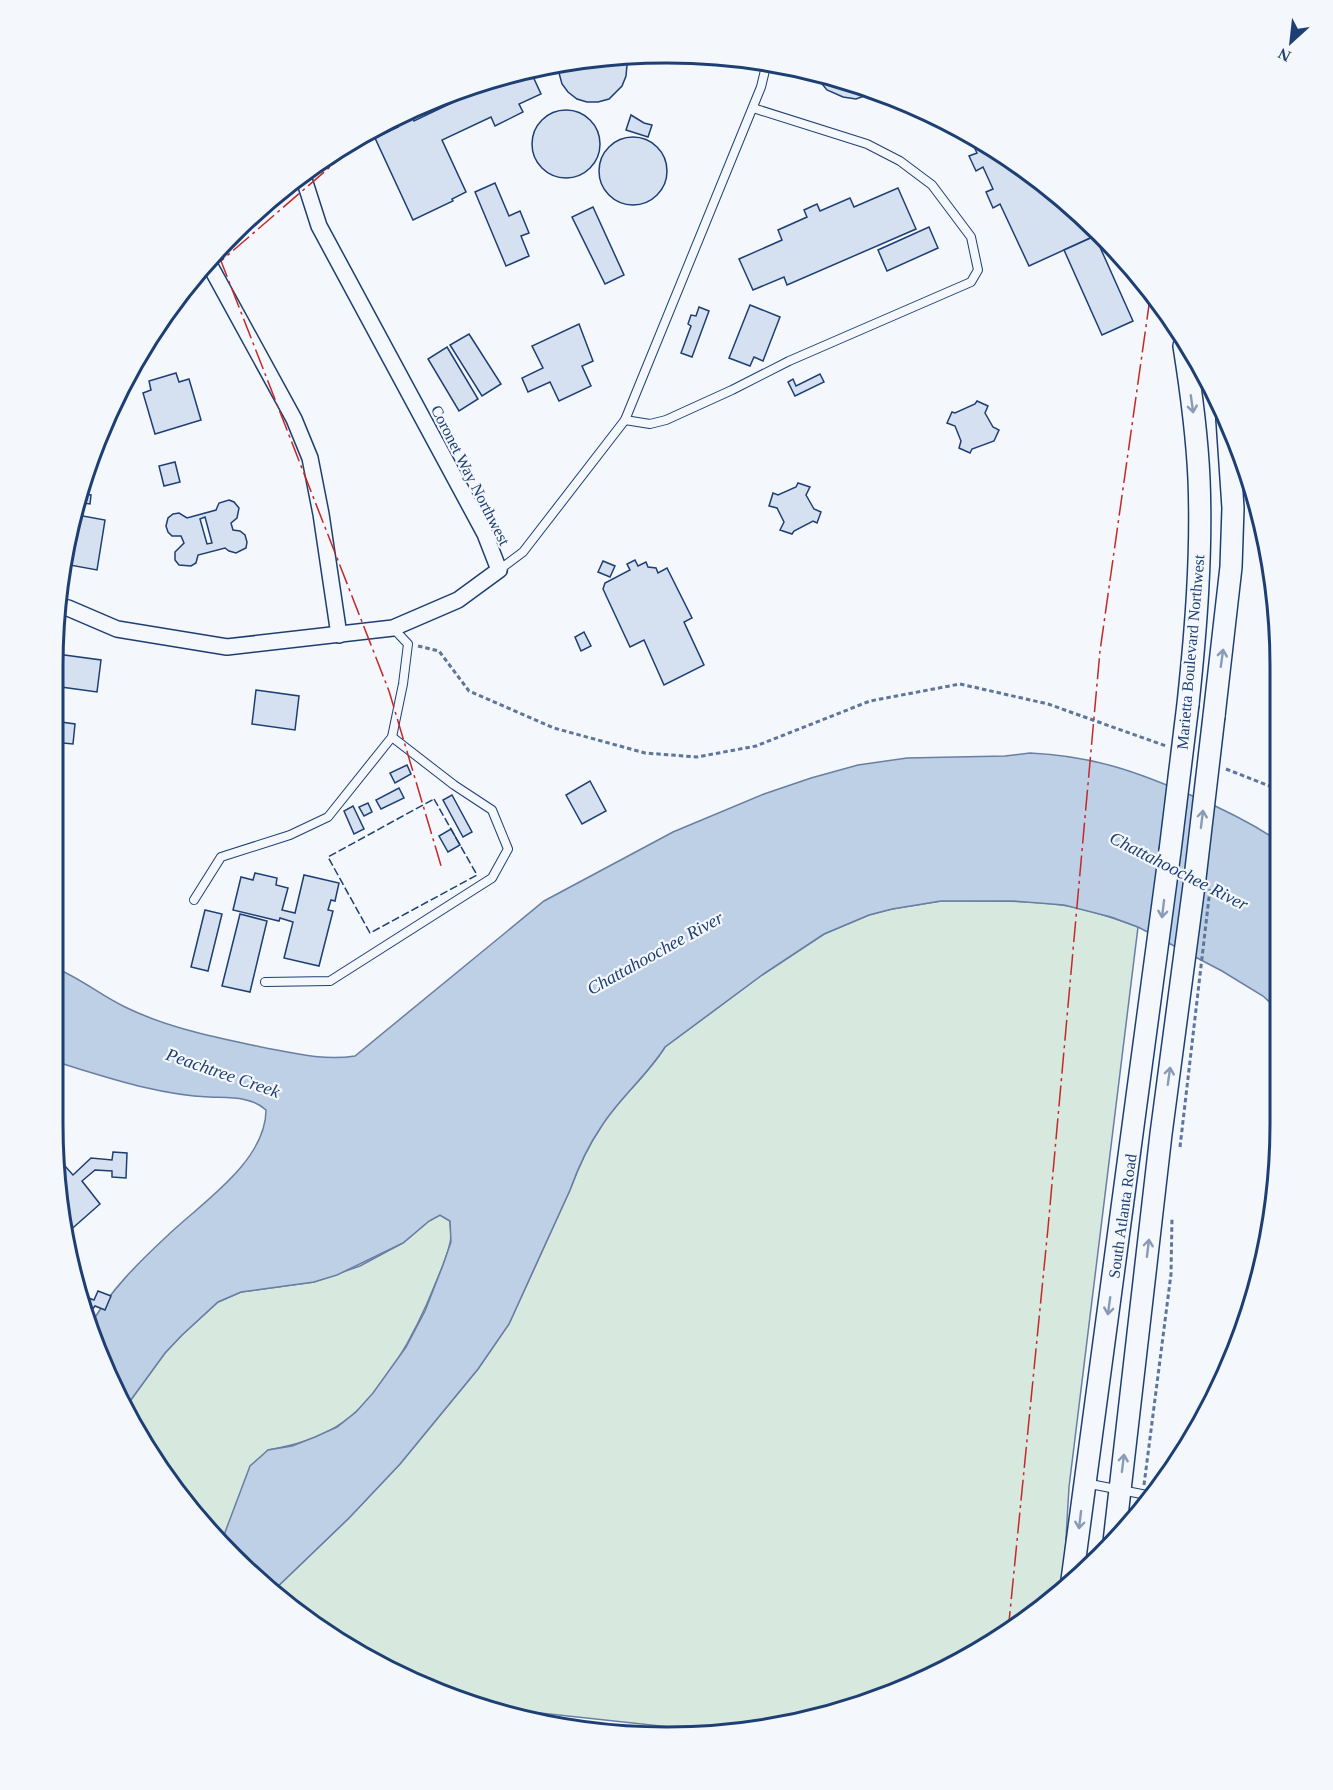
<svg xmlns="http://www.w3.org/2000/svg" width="1333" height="1790" font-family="Georgia,serif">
	<rect width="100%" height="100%" fill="#f4f7fb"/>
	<!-- green -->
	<g fill="#d7e8df" stroke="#687fa3" stroke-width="1.5">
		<path d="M941 901C981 901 1022 900 1062 905 1088 909 1114 918 1138 927L1069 1487 1063 1589 1040 1611 973 1655 864 1705 725 1733 494 1708 395 1674 293 1611 272 1592 349 1518 400 1464 478 1369 509 1324 570 1190C578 1168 588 1146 601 1127 619 1098 647 1076 665 1047L762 975 824 934 869 915 892 909Z"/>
		<path d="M440 1215 450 1221C450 1228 452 1236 450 1243 447 1257 441 1270 436 1282 417 1330 382 1399 336 1427 315 1440 292 1446 268 1450L224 1535 219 1541 135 1431 125 1408 165 1353 182 1335 218 1302 241 1292 314 1282 360 1266 403 1243 429 1221Z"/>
	</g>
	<!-- water -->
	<path fill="#bed0e5" stroke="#687fa3" stroke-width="1.5" d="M1030 753C1094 756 1138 772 1195 797 1223 809 1251 823 1277 840L1278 1010 1263 996 1222 971 1138 927 1111 917 1064 905 1014 901H941L892 909 869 915 824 934 762 975 665 1047C647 1076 619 1098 601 1127 588 1146 578 1168 570 1190L509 1324 478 1369 400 1464 349 1518 272 1592 233 1558 219 1541 224 1535 250 1466 268 1450 292 1446 315 1437 337 1427 356 1412 373 1393 406 1347 425 1311 443 1265 451 1242 450 1221 440 1215 429 1221 403 1243 337 1275 314 1282 241 1292 218 1302 182 1335 165 1353 125 1408 91 1324C110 1291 138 1263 166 1237 200 1204 266 1162 266 1110 251 1096 229 1098 209 1097 156 1095 104 1076 53 1061V967C79 977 100 995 125 1007 168 1028 214 1037 261 1047 293 1053 323 1061 355 1056L544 901 673 832 764 794 811 778 858 765 907 758 1005 756Z"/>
	<!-- building -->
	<g fill="#d5e0f0" stroke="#1d3f73" stroke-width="1.5" fill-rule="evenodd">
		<polygon points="624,54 627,65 626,76 622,86 609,99 598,102 587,102 577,99 568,92 562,84 559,73 559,65"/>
		<polygon points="530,70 541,94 519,104 523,112 495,126 491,117 442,140 466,192 452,199 453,201 413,220 375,138 398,127 396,125 413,117 414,121 477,91 475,86 508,73"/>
		<polygon points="813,73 864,85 878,91 856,99 843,97 827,90"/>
		<circle cx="566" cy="144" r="34"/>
		<polygon points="631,115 644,123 652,125 648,137 626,130"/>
		<polygon points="967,132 1072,205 1099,234 1029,266 1000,204 993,208 986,192 993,189 983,167 976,171 969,156 977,153"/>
		<circle cx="633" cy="171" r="34"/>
		<polygon points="495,183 509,216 520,211 529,233 521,236 529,256 506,266 475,192"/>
		<polygon points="898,188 916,229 787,285 784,277 753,290 739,259 782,240 778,230 807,217 804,210 817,204 820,211 850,198 854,207"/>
		<polygon points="593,207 624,275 605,284 572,217"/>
		<polygon points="929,227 938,248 887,271 878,250"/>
		<polygon points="1095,236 1133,321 1102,335 1064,250"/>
		<polygon points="750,305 780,317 763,361 754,357 750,366 729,358"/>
		<polygon points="699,307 709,311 692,357 681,353 691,326 688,324 691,315 696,316"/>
		<polygon points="579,324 593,361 582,366 591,386 559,401 550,382 528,392 522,378 543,368 532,346"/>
		<polygon points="469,334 501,384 482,396 450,345"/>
		<polygon points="447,347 478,399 459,411 428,359"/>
		<polygon points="176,373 179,382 189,379 201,420 155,434 143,393 151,390 149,381"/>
		<polygon points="820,374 824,382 795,396 788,382 793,379 796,386"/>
		<polygon points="977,401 988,406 985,413 993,427 999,430 994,441 972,449 970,453 959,448 961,441 955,426 947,423 952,412 955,413 975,404"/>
		<polygon points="175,462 180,482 164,486 159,466"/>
		<polygon points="798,483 810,487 806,495 814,509 821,512 817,523 813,521 794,531 792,534 780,530 784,522 777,508 769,506 773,493 778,495 796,487"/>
		<polygon points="78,493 91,495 90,504 75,502"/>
		<path d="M229 500 234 502 239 508 237 518 231 523 233 530 240 531 245 535 247 542 246 548 236 553 229 551 225 548 198 555 196 563 191 566 179 565 175 560V552L184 543 181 536H172L168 532 166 526 168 518 173 514 179 513 187 518 216 510 219 503ZM205 517 212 543 207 544 200 519Z"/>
		<polygon points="72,514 105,520 97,570 64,564"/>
		<polygon points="635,560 638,566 646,562 648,567 656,568 658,573 667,568 692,618 684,622 704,665 664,685 644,640 630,647 603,589 605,583 630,570 627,564"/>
		<polygon points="603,561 615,566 610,577 598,572"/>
		<polygon points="584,632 591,646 581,651 575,637"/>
		<polygon points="57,654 101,660 97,692 54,686"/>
		<polygon points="256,690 299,696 295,730 252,724"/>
		<polygon points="54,721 75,724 73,744 53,742"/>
		<polygon points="407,765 411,774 395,783 390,773"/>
		<polygon points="590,781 606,811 582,824 566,795"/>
		<polygon points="399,788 404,798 381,809 376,800"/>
		<polygon points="452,795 472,832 463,837 443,800"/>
		<polygon points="368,803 372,812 364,816 359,807"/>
		<polygon points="353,806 364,829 354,834 344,811"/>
		<polygon points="451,829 460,845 448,852 439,836"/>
		<polygon points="255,873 277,878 276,885 288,888 282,910 295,913 304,875 339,883 335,901 331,900 328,910 333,911 319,966 284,958 293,922 280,918 279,921 233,910 241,877 253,880"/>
		<polygon points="205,910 222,914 208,971 191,967"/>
		<polygon points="240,914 267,921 250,992 222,986"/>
		<polygon points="113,1152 127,1153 126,1178 112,1177 112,1171 95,1170 82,1181 100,1204 67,1233 57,1157 73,1175 91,1158 112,1160"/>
		<polygon points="98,1291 111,1296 105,1310 95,1306 87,1316 82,1303 86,1297 94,1300"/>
	</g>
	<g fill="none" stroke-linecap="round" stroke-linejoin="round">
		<!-- service casing -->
		<g stroke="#1d3f73" stroke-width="10">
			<g id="service">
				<polyline points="625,420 650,424 666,420 732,390 789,361 971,282 978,270 971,237 932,185 900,161 867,144 753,108"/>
				<polyline points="499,570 523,552 625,420 761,87 767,62"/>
				<polyline points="194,900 221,857 290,835 328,817 392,737 403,684 408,644 393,628"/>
				<polyline points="265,982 330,981 492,878 508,849 492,810 454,785 392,737"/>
				<polyline points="1085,1483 1152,1496"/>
			</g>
		</g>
		<!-- minor casing -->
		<g stroke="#1d3f73" stroke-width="18">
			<g id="minor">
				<polyline points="208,262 294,419 310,458 321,514 339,635"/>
				<polyline points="57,606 68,608 117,629 227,647 393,628 458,600 499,570 485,534 319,226 302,173"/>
			</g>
		</g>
		<!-- secondary casing -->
		<g stroke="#1d3f73" stroke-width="24">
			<g id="secondary">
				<path d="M1184 346C1191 390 1197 434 1199 479 1202 554 1196 629 1188 704"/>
				<polyline points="1214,716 1231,567 1233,508 1227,419"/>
				<polyline points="1114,1542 1161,1134 1195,878"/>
				<polyline points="1072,1580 1170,851"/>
			</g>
		</g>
		<!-- path -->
		<g stroke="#5e769c" stroke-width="3" stroke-dasharray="4.5 3" stroke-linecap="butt">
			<polyline points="418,646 439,651 469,691 554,728 645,753 697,757 756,746 870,701 960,684 1048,704 1166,746"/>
			<polyline points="1226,769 1277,789"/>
			<polyline points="1144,1485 1171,1274 1172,1217"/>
		</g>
		<!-- service -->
		<use href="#service" stroke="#f4f7fb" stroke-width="8"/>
		<!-- minor -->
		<use href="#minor" stroke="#f4f7fb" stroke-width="15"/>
		<!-- secondary -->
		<use href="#secondary" stroke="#f4f7fb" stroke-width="21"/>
		<!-- secondary-bridge casing -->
		<g stroke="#1d3f73" stroke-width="24" stroke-linecap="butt">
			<g id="secondary-bridge">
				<polyline points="1170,851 1188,704"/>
				<polyline points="1195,878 1214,716"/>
			</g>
		</g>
		<!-- path-bridge -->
		<polyline stroke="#5e769c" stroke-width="3" stroke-dasharray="4.5 3" stroke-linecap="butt" points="1180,1147 1210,889"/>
		<!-- secondary-bridge -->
		<use href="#secondary-bridge" stroke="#f4f7fb" stroke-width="21"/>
		<!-- fence -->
		<polygon stroke="#1d3f73" stroke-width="1.5" stroke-dasharray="8 3" stroke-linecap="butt" points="434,799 477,875 370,933 328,857"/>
		<!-- power -->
		<g stroke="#c62828" stroke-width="1.5" stroke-dasharray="21 4.5 3 4.5" stroke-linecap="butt">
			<polyline points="374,129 221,261 389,691 442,869"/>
			<polyline points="1008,1632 1048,1228 1100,651 1150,298 1146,284"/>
		</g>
	</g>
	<!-- one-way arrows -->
	<defs><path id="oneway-shaft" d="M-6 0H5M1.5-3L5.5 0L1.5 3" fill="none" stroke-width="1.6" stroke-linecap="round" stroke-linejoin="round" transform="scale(1.5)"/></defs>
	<g stroke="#889bb7">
		<use href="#oneway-shaft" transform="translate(1192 404) rotate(82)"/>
		<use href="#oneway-shaft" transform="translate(1222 658) rotate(-82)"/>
		<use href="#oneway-shaft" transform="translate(1202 819) rotate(-83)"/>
		<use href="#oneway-shaft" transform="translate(1163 909) rotate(97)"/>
		<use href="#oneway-shaft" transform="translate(1169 1076) rotate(-82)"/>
		<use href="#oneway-shaft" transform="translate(1148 1248) rotate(-83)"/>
		<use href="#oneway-shaft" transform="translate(1109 1306) rotate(98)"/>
		<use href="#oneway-shaft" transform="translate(1123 1463) rotate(-83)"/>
		<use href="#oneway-shaft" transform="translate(1080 1520) rotate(97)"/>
	</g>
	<g text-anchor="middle" stroke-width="4.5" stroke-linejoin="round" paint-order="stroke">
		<!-- street labels -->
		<g font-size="16" fill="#1d3f73" stroke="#f4f7fb">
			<text transform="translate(471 475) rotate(63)" y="6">Coronet Way Northwest</text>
			<text transform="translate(1190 652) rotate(-85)" y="6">Marietta Boulevard Northwest</text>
			<text transform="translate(1122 1216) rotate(-82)" y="6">South Atlanta Road</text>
		</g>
		<!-- water labels -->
		<g font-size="18" font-style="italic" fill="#1d3f73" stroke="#f4f7fb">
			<text transform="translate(1179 871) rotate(27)" y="6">Chattahoochee River</text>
			<text transform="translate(655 953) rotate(-29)" y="6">Chattahoochee River</text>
			<text transform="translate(223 1073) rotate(19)" y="6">Peachtree Creek</text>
		</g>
	</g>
	<!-- crop -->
	<path d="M0 0H1333V1790H0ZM666 63H667A603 603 0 0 1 1270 666V1124A603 603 0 0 1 667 1727H666A603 603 0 0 1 63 1124V666A603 603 0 0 1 666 63Z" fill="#f4f7fb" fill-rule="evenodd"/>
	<path fill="none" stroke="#1d3f73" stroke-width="3" d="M666 63H667A603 603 0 0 1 1270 666V1124A603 603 0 0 1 667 1727H666A603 603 0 0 1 63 1124V666A603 603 0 0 1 666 63Z"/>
	<!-- north arrow -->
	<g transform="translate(1291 42) rotate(207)" stroke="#f4f7fb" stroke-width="4.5" paint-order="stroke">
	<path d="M0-4.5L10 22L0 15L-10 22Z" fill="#1d3f73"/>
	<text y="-9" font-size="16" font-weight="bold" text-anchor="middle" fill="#1d3f73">N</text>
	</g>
</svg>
